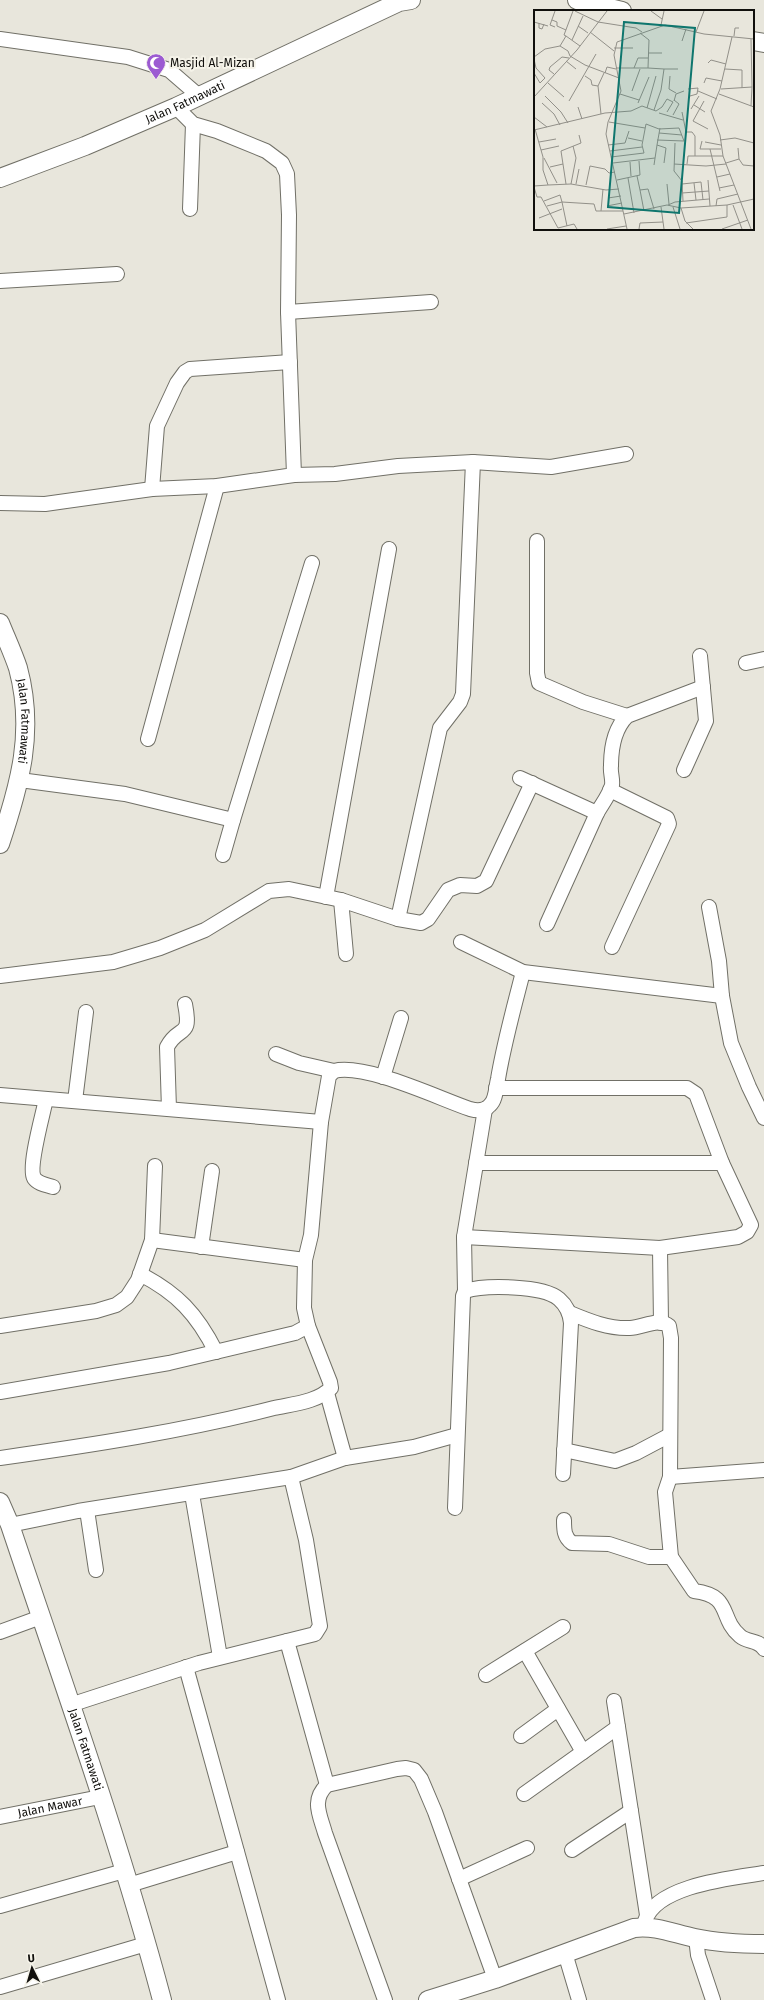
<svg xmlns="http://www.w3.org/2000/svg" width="764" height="2000" font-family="'Fira Sans',sans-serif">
	<rect width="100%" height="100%" fill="#e8e6dc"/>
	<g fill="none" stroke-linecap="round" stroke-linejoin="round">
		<!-- minor casing -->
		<g stroke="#717067" stroke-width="16">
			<g id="minor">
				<polyline points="0,39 128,57 169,70 199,96"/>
				<polyline points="190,209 193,124"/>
				<polyline points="0,281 117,274"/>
				<polyline points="288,312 431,302"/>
				<polyline points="473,462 551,467 626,454"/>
				<polyline points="294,475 335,474 398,466 473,462 463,694 460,702 440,728 398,919"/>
				<polyline points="152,489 157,426 177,383 185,372 190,369 290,362"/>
				<polyline points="0,503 45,504 152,489 217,486 294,475 288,312 289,215 287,174 282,163 266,151 217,131 193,124 176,107"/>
				<polyline points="537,541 537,673 539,683 583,702 627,716"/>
				<polyline points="746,663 764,659"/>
				<polyline points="148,739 217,486"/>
				<polyline points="684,770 706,721 700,656"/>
				<polyline points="520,778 597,813 547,924"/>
				<polyline points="20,780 125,794 233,820"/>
				<polyline points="610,790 667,818 669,824 612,947"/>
				<path d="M597 813C602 804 610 794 612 785 613 779 610 772 611 766 611 748 614 729 627 716L703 687"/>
				<polyline points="223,855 233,820 312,563"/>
				<polyline points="326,897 389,549"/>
				<polyline points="341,900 346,954"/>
				<polyline points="709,907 719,961 722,996 731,1043 749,1087 764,1118"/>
				<polyline points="461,942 523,972 722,996"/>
				<polyline points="0,976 113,962 160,948 205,930 269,891 289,889 341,900 398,919 421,923 428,919 448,890 460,885 477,886 486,881 532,783"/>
				<polyline points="276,1054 299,1063 334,1071"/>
				<polyline points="383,1077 401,1018"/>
				<polyline points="0,1095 321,1122"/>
				<path d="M46 1099C43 1114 28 1167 34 1178 38 1184 47 1185 53 1187"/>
				<polyline points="75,1101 86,1012"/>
				<path d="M169 1109 167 1047C179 1024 192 1040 185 1004"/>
				<polyline points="476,1163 722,1163"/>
				<polyline points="464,1237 660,1248 738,1237 747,1232 751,1225 722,1163 696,1094 687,1088 496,1088"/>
				<polyline points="152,1240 305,1260"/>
				<polyline points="201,1247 212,1171"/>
				<polyline points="660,1248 661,1323"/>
				<path d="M140 1274C177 1293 197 1314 216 1352"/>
				<polyline points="465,1291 464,1237 485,1109"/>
				<path d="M570 1313C589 1321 609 1329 630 1328 642 1328 659 1317 669 1326L671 1338 670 1477 665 1492 671 1557 694 1591C733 1596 718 1617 740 1636 748 1643 758 1639 764 1649"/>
				<polyline points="0,1326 96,1311 116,1305 127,1297 138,1280 152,1240 155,1166"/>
				<polyline points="0,1392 169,1363 295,1333 308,1326"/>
				<polyline points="327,1393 345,1458"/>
				<polyline points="564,1450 615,1461 636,1453 670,1435"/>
				<path d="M0 1458C92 1445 184 1431 274 1408 292 1404 318 1402 331 1388L330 1382 308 1326 304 1308 305 1260 311 1235 321 1122 329 1076 334 1071C365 1063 438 1098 470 1109 477 1111 485 1111 490 1105 496 1100 496 1087 498 1079 504 1043 514 1007 523 972"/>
				<polyline points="670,1477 764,1470"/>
				<polyline points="192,1494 220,1657"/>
				<path d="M455 1508 463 1296 465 1291C484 1285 543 1285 559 1299 566 1305 570 1313 571 1323L563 1474"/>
				<polyline points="87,1510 96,1570"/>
				<path d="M564 1520C564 1530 564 1537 572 1543L609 1544 649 1557H671"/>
				<polyline points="10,1525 78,1511 291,1477 345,1458 414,1447 457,1435"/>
				<polyline points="0,1632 41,1617"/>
				<polyline points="287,1641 327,1785"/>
				<polyline points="525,1651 583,1752"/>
				<polyline points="186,1667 278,2000"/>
				<polyline points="486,1675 563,1627"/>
				<polyline points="614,1701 647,1915"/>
				<polyline points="70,1705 199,1663 315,1634 320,1626 306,1540 291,1477"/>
				<polyline points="521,1736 558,1709"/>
				<polyline points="524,1794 618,1727"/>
				<path id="s1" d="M0 1817 100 1797"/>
				<polyline points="572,1850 631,1811"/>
				<polyline points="459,1879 527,1848"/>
				<polyline points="129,1885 237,1852"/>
				<polyline points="0,1906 124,1871"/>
				<path d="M645 1921C656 1885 733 1878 764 1873"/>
				<polyline points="696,1938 698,1955 713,2000"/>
				<polyline points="565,1953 579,2000"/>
				<polyline points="0,1987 146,1944"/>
				<path d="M385 2000 325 1833C320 1815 311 1800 327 1785L397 1769 406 1768 414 1770 421 1779 435 1812 495 1979"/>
			</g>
		</g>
		<!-- tertiary casing -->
		<g stroke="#717067" stroke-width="20">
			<g id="tertiary">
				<polyline points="577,0 622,11"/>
				<polyline points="753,41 764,43"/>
				<path id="s2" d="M0 178 85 146 176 107 399 2 411 0"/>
				<path id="s3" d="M0 623C6 638 13 653 18 668 35 731 20 784 0 844"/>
				<path id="s4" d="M0 1502 10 1525C63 1683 119 1839 162 2000"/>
				<path d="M428 2000 495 1979 634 1928C655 1925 675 1934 695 1938 718 1943 741 1944 764 1944"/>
			</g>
		</g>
		<!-- minor -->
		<use href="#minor" stroke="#fff" stroke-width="14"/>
		<!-- tertiary -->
		<use href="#tertiary" stroke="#fff" stroke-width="18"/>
	</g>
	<!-- icons -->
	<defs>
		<g id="mosque-pin" transform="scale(1)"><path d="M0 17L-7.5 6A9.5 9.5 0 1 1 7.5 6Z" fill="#9c5bd2" stroke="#f5f3e9"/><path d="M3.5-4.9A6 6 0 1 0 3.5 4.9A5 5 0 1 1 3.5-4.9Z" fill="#fff"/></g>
	</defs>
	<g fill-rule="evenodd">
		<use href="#mosque-pin" x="156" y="63"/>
	</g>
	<g text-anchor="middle" stroke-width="4" stroke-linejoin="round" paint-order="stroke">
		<!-- poi labels -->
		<g font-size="12" fill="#100f0c" stroke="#f5f3e9" text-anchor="start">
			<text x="170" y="67">Masjid Al-Mizan</text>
		</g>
		<!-- street labels -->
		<g font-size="12" fill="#100f0c" stroke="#f5f3e9">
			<text dy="4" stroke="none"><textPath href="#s2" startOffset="200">Jalan Fatmawati</textPath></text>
			<text dy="4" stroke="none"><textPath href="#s3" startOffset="102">Jalan Fatmawati</textPath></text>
			<text dy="4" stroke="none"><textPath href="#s4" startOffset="262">Jalan Fatmawati</textPath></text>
			<text dy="4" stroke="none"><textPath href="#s1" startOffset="51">Jalan Mawar</textPath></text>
		</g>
	</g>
	<!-- overview -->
	<g transform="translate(534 10)">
		<rect width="220" height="220" fill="#e8e6dc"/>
		<path fill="none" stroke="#929089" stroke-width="1" d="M41 1 64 12 102 18 108 22M117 1 128 9M18 10 23 12V16L32 20M0 12 14 16M5 13V18L8 19 10 14M127 15 130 1M44 16 54 23M21 17 16 15 21 1M56 22 80 41M162 22 170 1M32 26 46 36M200 26 201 18H205M198 27 186 79 177 101 186 125 189 146 217 219M217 29 218 77M38 30 49 6M148 31 152 19M26 36 32 26 30 25 39 1M80 38H99M114 43H128M36 46 51 55 85 68M0 47 11 39 26 36 34 41 36 46M0 49 2 58 11 68 6 73 0 63M32 51 42 59M174 53 177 50 192 54M82 58H114L115 30 106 23M100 58 104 48H114M114 58 130 59 127 80 120 100M130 59H144M191 59 208 60V78M71 63 73 57 82 59M20 64 15 60 16 57 28 47 35 48M51 66 57 70 58 75 64 76M136 66 135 79 142 83M14 73 30 87M170 73 172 68 188 71M154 79 164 78 163 84 156 86M187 79 218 77 217 96M98 81 106 59M164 81 183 89M86 84 105 90M185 84 220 97M11 86 27 102 34 113M0 87 43 40 73 1M133 89 139 92 133 102M35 91 62 44M140 91 142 84 150 81M170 91 159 111 174 119M8 93 20 104 26 115M104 93 115 67M160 95 171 102M44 97 48 109M113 98 122 66M157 99 165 86M148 102 152 122H158L161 126V146H189M125 103 149 110M67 104 64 76 70 63M139 105 145 94 140 90M0 107 13 117M75 112 111 118M1 119 9 147V160L14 175 37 174 72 180 85 179M0 120 71 103 97 101 108 96 122 101 128 97 133 89M125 123 148 125M94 128 108 131M186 130 201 128 220 133M168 131 166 139H187M5 132 22 129M171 132 187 135M141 133 140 161 148 171 149 191M74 135 91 133 95 121M123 135 126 118M176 139 186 181M7 140 25 136M76 141 108 137M77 147 110 143 108 135 112 114 125 119 145 118 150 131 123 130M10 148 23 173M205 149 209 155 220 156M96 152 97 166M79 153 121 148M192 153 205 149 204 138M140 154 172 156 192 154M153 154 154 146H161M120 155 123 135 132 138 130 153M16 157 29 154M103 166 106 180M183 167 196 164M94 168 100 203M83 170 106 165 105 151M174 170 176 196M160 173 162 190M32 174 27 141 47 133 45 125M37 174 42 148 39 136M42 174 45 159M133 174 135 194M148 174 167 172 169 190M52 175 56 156 71 159 75 163 81 162M0 176 14 175M0 177 3 187H7L24 218 40 214 43 219M185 178 200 175M148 183 175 181M74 188 87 186M10 191 26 185 28 192 13 196M134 195 141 192 175 189M199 195 208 219M73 196 88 193M182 196 183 189 204 184M127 197 130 219M139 197 146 219M147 198 151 211 159 219M67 201 69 179M110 201 106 180 114 179 120 199M90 204 133 195 147 198 193 195 220 189M5 208 28 199M152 213 193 207V195M33 216 28 192 60 194 62 201H89M73 219 92 216M93 219 72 124 74 112 87 81 80 45 83 32 131 15 170 24 220 29M105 219 106 213 129 212M188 219 214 210"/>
		<path fill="#0f766e" fill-opacity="0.15" stroke="#0f766e" stroke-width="2" d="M90 12 161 18 145 203 74 197Z"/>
		<rect width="220" height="220" fill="none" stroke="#100f0c" stroke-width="2"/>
	</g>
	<!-- north arrow -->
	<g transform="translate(32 1968) rotate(355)" stroke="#f5f3e9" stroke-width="3" paint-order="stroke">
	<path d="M0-3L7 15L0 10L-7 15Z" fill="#100f0c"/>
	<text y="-6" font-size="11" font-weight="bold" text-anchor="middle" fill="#100f0c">U</text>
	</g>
</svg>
